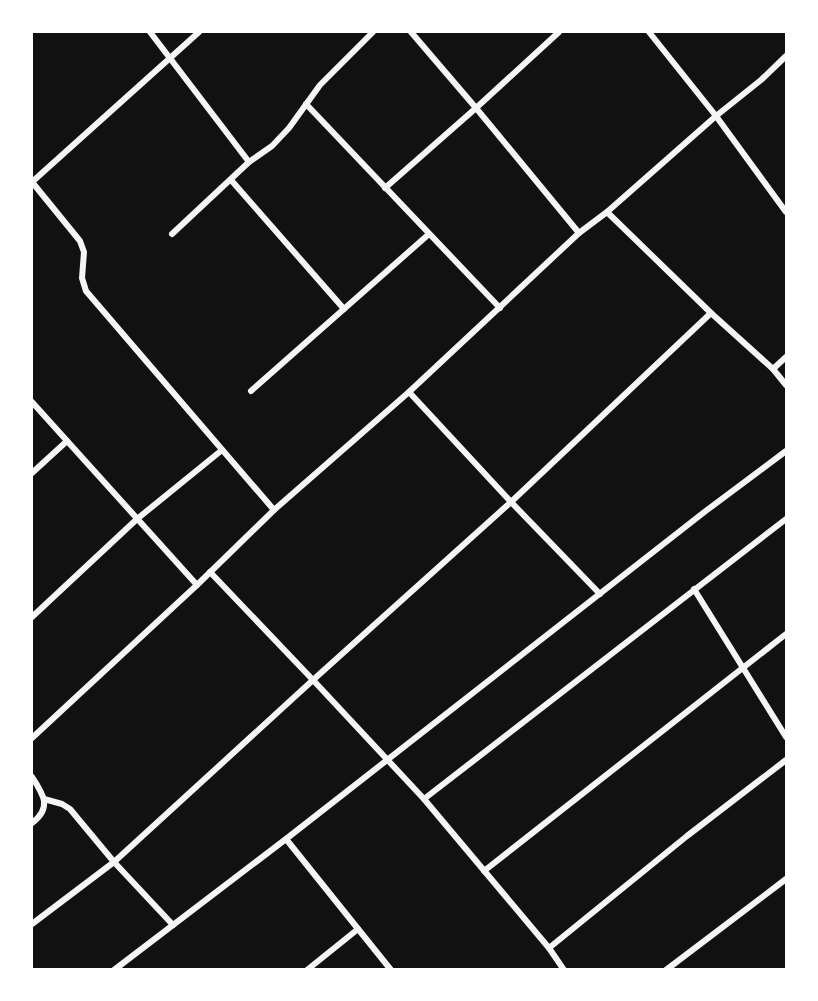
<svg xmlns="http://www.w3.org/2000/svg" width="818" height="1001" font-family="Commissioner,sans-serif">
	<rect width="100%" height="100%" fill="#111"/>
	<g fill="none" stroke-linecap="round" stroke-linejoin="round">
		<!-- minor -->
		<g stroke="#f5f5f5" stroke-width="6">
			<polyline points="150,32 249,162"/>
			<polyline points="411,32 476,108 579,233"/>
			<polyline points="649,32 716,116 786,212"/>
			<polyline points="306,104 500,308"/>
			<polyline points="231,180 344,309"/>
			<polyline points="32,182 80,241 84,252 82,278 86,291 274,510"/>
			<polyline points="32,182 199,32"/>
			<polyline points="385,188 476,108 559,32"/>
			<polyline points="607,212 711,313 773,369 786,385"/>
			<polyline points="172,234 249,162 272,146 289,128 320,85 373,32"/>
			<polyline points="773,369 786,357"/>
			<polyline points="251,391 429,234"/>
			<polyline points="409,392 511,502 600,594"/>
			<polyline points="32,402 197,585"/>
			<polyline points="32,473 67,441"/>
			<polyline points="210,572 313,680 424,799 549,948 564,970"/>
			<polyline points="694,589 786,737"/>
			<polyline points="32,617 137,519 222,450"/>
			<polyline points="32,738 197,585 274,510 409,392 579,233 607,212 716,116 761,80 786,56"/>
			<path d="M32 777C44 795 52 808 32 823"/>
			<polyline points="44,799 62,804 70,809 114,862 173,925"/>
			<polyline points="424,799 786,519"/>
			<polyline points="286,839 391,970"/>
			<polyline points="484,871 786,634"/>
			<polyline points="32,924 114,862 313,680 511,502 711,313"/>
			<polyline points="549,948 687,836 786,760"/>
			<polyline points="114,970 286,839 707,510 786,451"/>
			<polyline points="307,970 358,929"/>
			<polyline points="666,970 786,879"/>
		</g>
	</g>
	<!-- border -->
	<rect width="818" height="1001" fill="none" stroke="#ffffff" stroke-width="66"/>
</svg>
